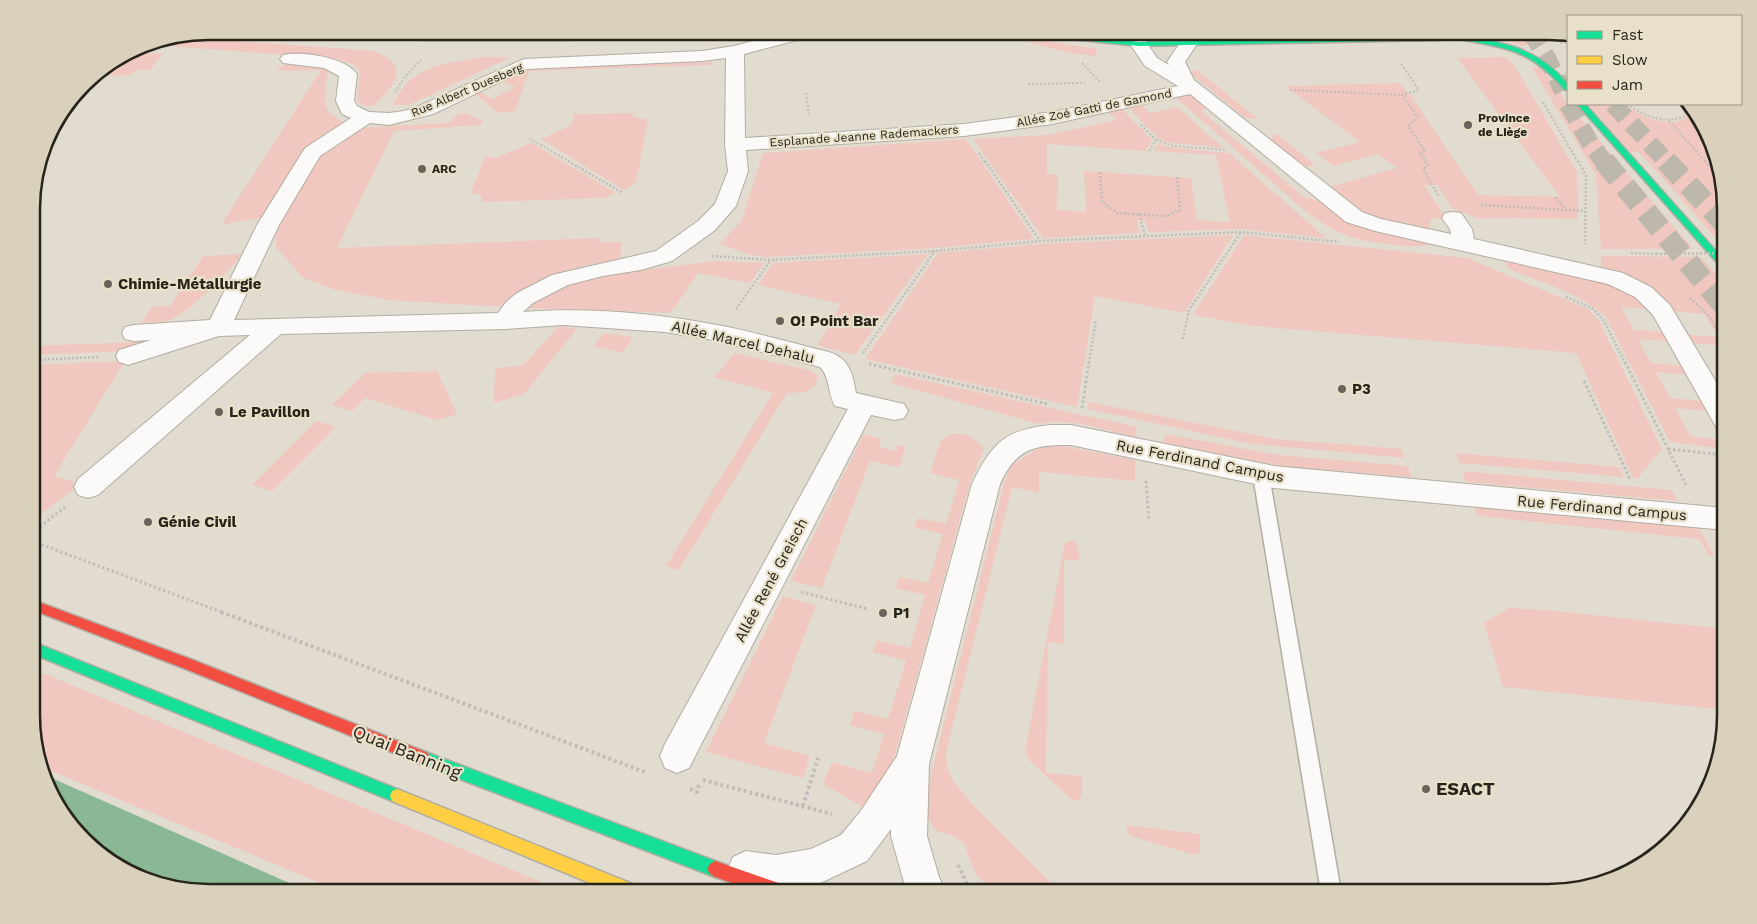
<svg xmlns="http://www.w3.org/2000/svg" width="1757" height="924" font-family="'Work Sans',sans-serif">
	<rect width="100%" height="100%" fill="#e2dcd0"/>
	<!-- green -->
	<g fill="#f1c8bf">
		<polygon points="1156,31 1496,31 1159,40 1152,35"/>
		<polygon points="1533,31 1548,31 1566,35 1539,40 1523,46 1501,39"/>
		<polygon points="999,34 1098,49 1095,56 1065,52"/>
		<path d="M181 37 374 51C412 66 395 85 373 106H365L357 100 360 72 354 65 337 59 145 44Z"/>
		<polygon points="130,52 163,54 150,70 135,70 131,75 91,76"/>
		<path d="M482 57H511L409 105H392C396 99 400 91 405 85 423 64 456 62 482 57Z"/>
		<polygon points="1505,57 1514,65 1577,172 1578,219 1477,218 1453,209 1437,185 1424,185 1446,218 1431,219 1428,232 1368,218 1325,188 1397,168 1378,154 1333,166 1316,153 1360,142 1285,86 1399,83 1412,97 1478,195 1560,197 1457,58"/>
		<polygon points="712,62 712,65 529,71 515,111 498,113 476,94 480,92 492,99 515,87 503,81 524,71 529,71 530,68"/>
		<path d="M285 64 323 67 328 70C326 94 317 109 342 121L343 125 264 217 221 225 321 70 276 71Z"/>
		<polygon points="1532,67 1542,68 1568,104 1693,249 1601,249 1596,175"/>
		<polygon points="1197,70 1258,119 1245,118 1189,72"/>
		<path d="M1188 91 1205 105 1202 112 1304 197 1320 201 1331 210 1348 220 1433 244C1420 248 1409 246 1395 245 1352 240 1340 236 1305 211L1173 95Z"/>
		<polygon points="1139,102 1150,113 1177,107 1223,148 1165,142 1159,139 1126,105"/>
		<path d="M1588 104C1596 104 1616 101 1623 104 1627 105 1632 110 1636 112 1650 120 1685 132 1689 109L1684 104H1689L1696 110 1724 186V247L1639 152H1630Z"/>
		<polygon points="1119,106 1152,140 1145,151 1047,144 1047,174 1058,175 1057,210 1086,212 1084,171 1191,178 1197,220 1230,222 1216,155 1153,151 1158,144 1173,148 1229,153 1326,238 1239,229 1149,232 1145,221 1137,220 1140,233 1043,238 973,139 1048,135 1117,120 1106,109"/>
		<path d="M465 113 483 121 481 125 394 131 337 248 599 238 601 242H622L620 260C578 264 532 278 502 307L389 300 336 290 303 278 276 247V225L318 154 358 128 447 123 459 114Z"/>
		<polygon points="632,113 634,117 648,120 636,183 624,190 541,139 569,126 574,119 572,114"/>
		<polygon points="1277,134 1315,165 1305,167 1271,140 1273,135"/>
		<polygon points="966,139 1034,239 934,248 767,257 751,255 720,244 742,220 763,153"/>
		<polygon points="531,143 616,193 604,198 482,202 482,198 478,194 471,193 485,156 496,158"/>
		<polygon points="1233,235 1184,313 1095,296 1077,407 865,359 938,253 1041,244"/>
		<polygon points="1244,235 1467,258 1588,309 1598,319 1662,449 1638,478 1633,478 1576,353 1253,326 1193,315"/>
		<path d="M241 254C232 270 186 316 168 321 160 323 149 322 141 323L152 307 170 306 203 256Z"/>
		<polygon points="928,254 855,355 818,345 841,304 758,285 773,263"/>
		<polygon points="1601,256 1701,257 1725,285 1725,347 1723,346 1694,343 1689,335 1719,337 1704,314 1671,311 1601,270"/>
		<path d="M1506 259 1624 287 1649 309 1621 307 1634 330 1662 332 1667 341 1638 339 1651 363 1681 366 1686 375 1656 372 1670 398 1701 401 1706 411 1675 408 1690 436 1722 440 1725 449 1670 442 1607 319C1589 297 1538 281 1511 270L1505 264Z"/>
		<polygon points="714,261 764,263 750,283 698,273 675,307 668,313 526,308 532,302 562,287 606,275"/>
		<polygon points="559,326 577,329 524,394 494,403 495,368 523,365"/>
		<polygon points="604,333 633,337 622,353 593,346"/>
		<polygon points="137,342 132,351 32,355 32,346"/>
		<path d="M735 353 812 371 817 375C819 393 800 393 787 393L679 570 666 566 773 393 714 377Z"/>
		<polygon points="125,361 54,476 80,484 32,521 32,365"/>
		<polygon points="437,371 457,414 437,420 365,398 352,411 332,405 365,373"/>
		<path d="M895 374 1137 427 1135 437C1105 430 1069 417 1039 424L891 383Z"/>
		<polygon points="1089,402 1276,439 1402,449 1405,458 1253,444 1088,409"/>
		<polygon points="316,421 336,427 272,491 252,485"/>
		<polygon points="954,433 971,436 984,449 971,480 891,769 868,810 823,784 832,762 872,773 884,734 850,725 854,711 888,719 906,661 873,652 877,640 910,648 925,595 896,588 899,577 928,583 943,534 914,527 918,518 946,524 959,480 930,473 941,440"/>
		<polygon points="864,434 882,439 878,447 896,451 898,445 906,446 899,467 870,461 822,588 791,581"/>
		<polygon points="1165,434 1279,455 1408,466 1411,477 1281,466 1164,443"/>
		<polygon points="1057,445 1135,460 1135,481 1039,472 1039,493 1012,487 946,752 947,768 954,782 973,805 1061,893 993,893 975,873 964,844 956,837 935,830 924,813 926,795 1003,487 1010,467 1035,450"/>
		<polygon points="1456,453 1619,467 1624,477 1459,463"/>
		<polygon points="1462,471 1672,490 1678,501 1466,482"/>
		<polygon points="1474,507 1699,528 1714,556 1709,556 1699,539 1477,516"/>
		<polygon points="1073,540 1078,546 1079,560 1064,560 1064,644 1048,642 1046,773 1082,776 1082,796 1078,800 1072,800 1029,760 1025,750 1065,543"/>
		<polygon points="783,596 816,605 764,743 810,756 803,778 706,752"/>
		<polygon points="1509,608 1545,610 1726,629 1726,710 1503,687 1484,623"/>
		<polygon points="33,669 103,698 567,893 344,893 44,768 33,739"/>
		<polygon points="1126,825 1200,834 1200,853 1194,855 1134,837 1128,834"/>
	</g>
	<!-- water -->
	<polygon fill="#8ab894" points="47,776 312,893 209,893 130,874 61,814"/>
	<g fill="none" stroke-linecap="round" stroke-linejoin="round">
		<!-- highway-tunnel-far1 -->
		<g stroke="#bdb7ac" stroke-width="18" stroke-dasharray="18 9" stroke-linecap="butt">
			<polyline points="1530,31 1547,58 1563,91"/>
			<polyline points="1568,104 1590,143 1604,162"/>
			<polyline points="1613,104 1667,162"/>
		</g>
		<!-- highway-tunnel -->
		<g stroke="#bdb7ac" stroke-width="22" stroke-dasharray="22 11" stroke-linecap="butt">
			<polyline points="1604,161 1725,307"/>
			<polyline points="1666,161 1724,223"/>
		</g>
		<!-- lane casing -->
		<g stroke="#b1ada3" stroke-width="3">
			<polygon id="lane" points="1261,469 1266,471 1269,475 1341,892 1321,892 1253,475 1256,471"/>
		</g>
		<!-- street casing -->
		<g stroke="#b1ada3" stroke-width="2">
			<g id="street">
				<path d="M790 31H810L812 33 809 37 744 54 745 138 964 124 1052 112 1178 86 1145 66 1130 44 1133 40 1139 39 1145 40 1157 58 1169 65 1167 62 1182 40 1188 39 1194 40 1197 44 1185 62 1194 80 1362 212 1381 219 1451 234 1450 229 1442 218 1445 213 1453 212 1461 213 1472 229 1474 239 1623 273 1651 287 1670 305 1725 397V430L1716 427 1653 315 1635 297 1608 284 1375 231 1346 222 1190 94 1052 124 964 136 746 150 748 171 736 206 714 231 672 261 641 270 603 276 568 285 533 303 523 312C588 307 654 313 717 325 755 332 792 343 829 352 849 358 853 374 856 393L904 404 908 411 904 418 895 420 871 415 689 768 677 773 665 768 660 756 665 744 848 409 835 406C827 392 831 379 820 367L719 341 665 332 563 325 505 329 281 334 98 495 88 498 78 495 74 487 78 479 250 335 219 336 128 365 119 362 116 356 119 350 151 340 134 341 125 339 122 333 125 327 134 325 210 320 257 225 305 148 351 118 342 114 336 101 339 76 324 68 283 63 280 59 283 55C301 51 345 57 357 74L354 101 357 106 369 112 389 113 404 111 419 106 524 59 702 51 734 46ZM726 58 725 145 728 171 715 204 698 221 656 251 552 275 517 293 506 302 498 313 234 320 279 225 320 156 370 123 389 125 433 114 527 69 702 61Z"/>
				<path d="M1051 425H1071L1274 466 1725 508V530L1274 488 1071 445C1034 444 1016 449 1000 484L929 764 927 836 939 877 946 893H907L891 836V829L867 861 814 886 775 893 746 889 733 883 727 870 733 857 746 851 776 855 811 849 841 835 860 812 897 756 972 484C992 443 1004 430 1051 425Z"/>
			</g>
		</g>
		<!-- fast casing -->
		<g stroke="#b1ada3" stroke-width="3">
			<g id="fast">
				<polygon points="278,31 330,31 427,36 557,36 561,38 557,40 427,40 281,33"/>
				<polygon points="1009,31 1035,31 1139,42 1438,36 1442,38 1438,40 1139,46 1012,33"/>
				<path d="M1457 35C1503 42 1536 47 1568 84V90H1565C1528 47 1506 49 1455 38V36Z"/>
				<polygon points="1577,104 1585,104 1724,260 1724,268 1721,267"/>
				<polygon points="33,642 402,791 404,796 402,801 397,803 33,654"/>
				<polygon points="423,751 715,861 720,864 723,869 720,874 715,877 423,765 418,763 416,758 418,753"/>
			</g>
		</g>
		<!-- slow casing -->
		<g stroke="#b1ada3" stroke-width="3">
			<g id="slow">
				<polygon points="761,31 867,31 864,33 557,40 553,38 557,36"/>
				<polygon points="1491,31 1521,31 1518,33 1438,40 1434,38 1438,36"/>
				<polygon points="397,789 640,887 642,893 614,893 392,801 390,796 392,791"/>
			</g>
		</g>
		<!-- jam casing -->
		<g stroke="#b1ada3" stroke-width="3">
			<g id="jam">
				<polygon points="33,600 193,660 428,753 430,758 428,763 423,765 183,668 33,610"/>
				<polygon points="715,861 784,885 790,887 792,893 761,893 715,877 710,874 707,869 710,864"/>
			</g>
		</g>
		<!-- path-far3 -->
		<g stroke="#c1beba" stroke-width="2" stroke-dasharray="2 2" stroke-linecap="butt">
			<polyline points="194,34 256,39"/>
			<polyline points="889,39 988,37"/>
			<polyline points="1560,43 1568,41"/>
			<polyline points="1082,63 1100,82"/>
			<polyline points="1401,64 1419,90 1402,95 1418,117 1408,126 1425,151 1420,153 1426,162"/>
			<polyline points="1028,84 1085,83"/>
			<polyline points="1290,90 1402,95"/>
			<polyline points="395,92 405,77 421,60"/>
			<polyline points="806,93 809,114"/>
			<polyline points="1543,102 1578,162"/>
			<path d="M1627 104C1644 116 1665 125 1685 116V108L1681 104"/>
			<polyline points="1669,121 1706,162"/>
			<polyline points="1141,125 1156,140 1149,151"/>
			<polyline points="530,139 570,162"/>
			<polyline points="1156,140 1173,146 1227,150"/>
			<polyline points="979,153 985,162"/>
		</g>
		<!-- path-far2 -->
		<g stroke="#c1beba" stroke-width="2.5" stroke-dasharray="2 2" stroke-linecap="butt">
			<polyline points="568,161 623,193"/>
			<polyline points="985,161 1040,241"/>
			<polyline points="1425,161 1428,165 1423,168 1439,197"/>
			<polyline points="1578,161 1586,175 1585,244"/>
			<polyline points="1705,161 1722,180"/>
			<polyline points="1100,172 1102,202 1117,213 1166,216 1180,210 1177,177"/>
			<polyline points="1555,197 1565,209"/>
			<polyline points="1481,205 1585,211"/>
			<polyline points="1139,214 1145,235"/>
			<polyline points="1631,253 1656,254"/>
			<polyline points="712,256 770,260 935,251 1040,241 1241,232 1339,242"/>
			<polyline points="1566,297 1592,308 1603,319 1625,363"/>
			<polyline points="1690,298 1708,315 1725,342"/>
			<polyline points="736,309 770,261"/>
			<polyline points="1183,339 1189,310 1241,232"/>
			<polyline points="863,353 935,251"/>
			<polyline points="32,360 99,357"/>
			<polyline points="1089,363 1096,319"/>
		</g>
		<!-- path-far1 -->
		<g stroke="#c1beba" stroke-width="3" stroke-dasharray="2.5 2.5" stroke-linecap="butt">
			<polyline points="1625,362 1686,485"/>
			<polyline points="869,364 1048,404"/>
			<polyline points="1584,381 1630,479"/>
			<polyline points="1082,408 1089,362"/>
			<polyline points="1668,449 1725,455"/>
			<polyline points="1146,481 1149,520"/>
			<polyline points="32,533 65,507"/>
			<polyline points="32,541 224,613"/>
			<polyline points="1718,548 1725,562"/>
			<polyline points="801,592 868,609"/>
		</g>
		<!-- path -->
		<g stroke="#c1beba" stroke-width="4" stroke-dasharray="3 3" stroke-linecap="butt">
			<polyline points="221,612 645,772"/>
			<polyline points="703,780 832,814"/>
			<polyline points="690,789 697,792 699,785"/>
			<polyline points="803,806 818,758"/>
			<polyline points="958,865 967,884 979,893"/>
			<polyline points="1229,885 1234,892"/>
		</g>
		<!-- lane -->
		<use href="#lane" fill="#fbfaf8" fill-rule="evenodd"/>
		<!-- street -->
		<use href="#street" fill="#fbfaf8" fill-rule="evenodd"/>
		<!-- fast -->
		<use href="#fast" fill="#16e098" fill-rule="evenodd"/>
		<!-- slow -->
		<use href="#slow" fill="#ffcf43" fill-rule="evenodd"/>
		<!-- jam -->
		<use href="#jam" fill="#f24e42" fill-rule="evenodd"/>
		<!-- path-bridge -->
		<polyline stroke="#c1beba" stroke-width="2.5" stroke-dasharray="2 2" stroke-linecap="butt" points="1656,254 1724,253"/>
	</g>
	<!-- markers -->
	<g fill="#68645a" stroke="#e9e0c9" stroke-width="2">
		<circle cx="1468" cy="125" r="5"/>
		<circle cx="422" cy="169" r="5"/>
		<circle cx="108" cy="284" r="5"/>
		<circle cx="780" cy="321" r="5"/>
		<circle cx="1342" cy="389" r="5"/>
		<circle cx="219" cy="412" r="5"/>
		<circle cx="148" cy="522" r="5"/>
		<circle cx="883" cy="613" r="5"/>
		<circle cx="1426" cy="789" r="5"/>
	</g>
	<g text-anchor="middle" stroke-width="4.5" stroke-linejoin="round" paint-order="stroke">
		<!-- far-street labels -->
		<g font-size="12" fill="#27241b" stroke="#e9e0c9">
			<text transform="translate(467 90) rotate(-23)" y="4">Rue Albert Duesberg</text>
			<text transform="translate(1094 108) rotate(-11)" y="4">Allée Zoé Gatti de Gamond</text>
			<text transform="translate(864 136) rotate(-4)" y="4">Esplanade Jeanne Rademackers</text>
		</g>
		<!-- far-poi labels -->
		<g font-size="12" font-weight="bold" fill="#27241b" stroke="#e9e0c9" text-anchor="start">
			<text x="1478" y="122">Province<tspan x="1478" dy="14">de Liège</tspan></text>
			<text x="432" y="173">ARC</text>
		</g>
		<!-- poi labels -->
		<g font-size="15" font-weight="bold" fill="#27241b" stroke="#e9e0c9" text-anchor="start">
			<text x="118" y="289">Chimie-Métallurgie</text>
			<text x="790" y="326">O! Point Bar</text>
			<text x="1352" y="394">P3</text>
			<text x="229" y="417">Le Pavillon</text>
			<text x="158" y="527">Génie Civil</text>
			<text x="893" y="618">P1</text>
		</g>
		<!-- street labels -->
		<g font-size="15" fill="#27241b" stroke="#e9e0c9">
			<text transform="translate(743 342) rotate(13)" y="5">Allée Marcel Dehalu</text>
			<text transform="translate(1200 461) rotate(11)" y="5">Rue Ferdinand Campus</text>
			<text transform="translate(1602 508) rotate(5)" y="5">Rue Ferdinand Campus</text>
			<text transform="translate(771 580) rotate(-62)" y="5">Allée René Greisch</text>
		</g>
		<!-- near-street labels -->
		<g font-size="18" fill="#27241b" stroke="#e9e0c9">
			<text transform="translate(407 752) rotate(22)" y="6">Quai Banning</text>
		</g>
		<!-- near-poi labels -->
		<g font-size="18" font-weight="bold" fill="#27241b" stroke="#e9e0c9" text-anchor="start">
			<text x="1436" y="795">ESACT</text>
		</g>
	</g>
	<!-- crop -->
	<path d="M0 0H1757V924H0ZM209 40H1548A169 169 0 0 1 1717 209V715A169 169 0 0 1 1548 884H209A169 169 0 0 1 40 715V209A169 169 0 0 1 209 40Z" fill="#d9d1bb" fill-rule="evenodd"/>
	<path fill="none" stroke="#27241b" stroke-width="2.5" d="M209 40H1548A169 169 0 0 1 1717 209V715A169 169 0 0 1 1548 884H209A169 169 0 0 1 40 715V209A169 169 0 0 1 209 40Z"/>
	<!-- legend -->
	<rect x="1567" y="15" width="175" height="90" fill="#e9e0c9" stroke="#9b9583"/>
	<rect x="1577" y="31" width="25" height="8" fill="#16e098" stroke="#9b9583"/>
	<text x="1612" y="40" font-size="15" fill="#27241b">Fast</text>
	<rect x="1577" y="56" width="25" height="8" fill="#ffcf43" stroke="#9b9583"/>
	<text x="1612" y="65" font-size="15" fill="#27241b">Slow</text>
	<rect x="1577" y="81" width="25" height="8" fill="#f24e42" stroke="#9b9583"/>
	<text x="1612" y="90" font-size="15" fill="#27241b">Jam</text>
</svg>
